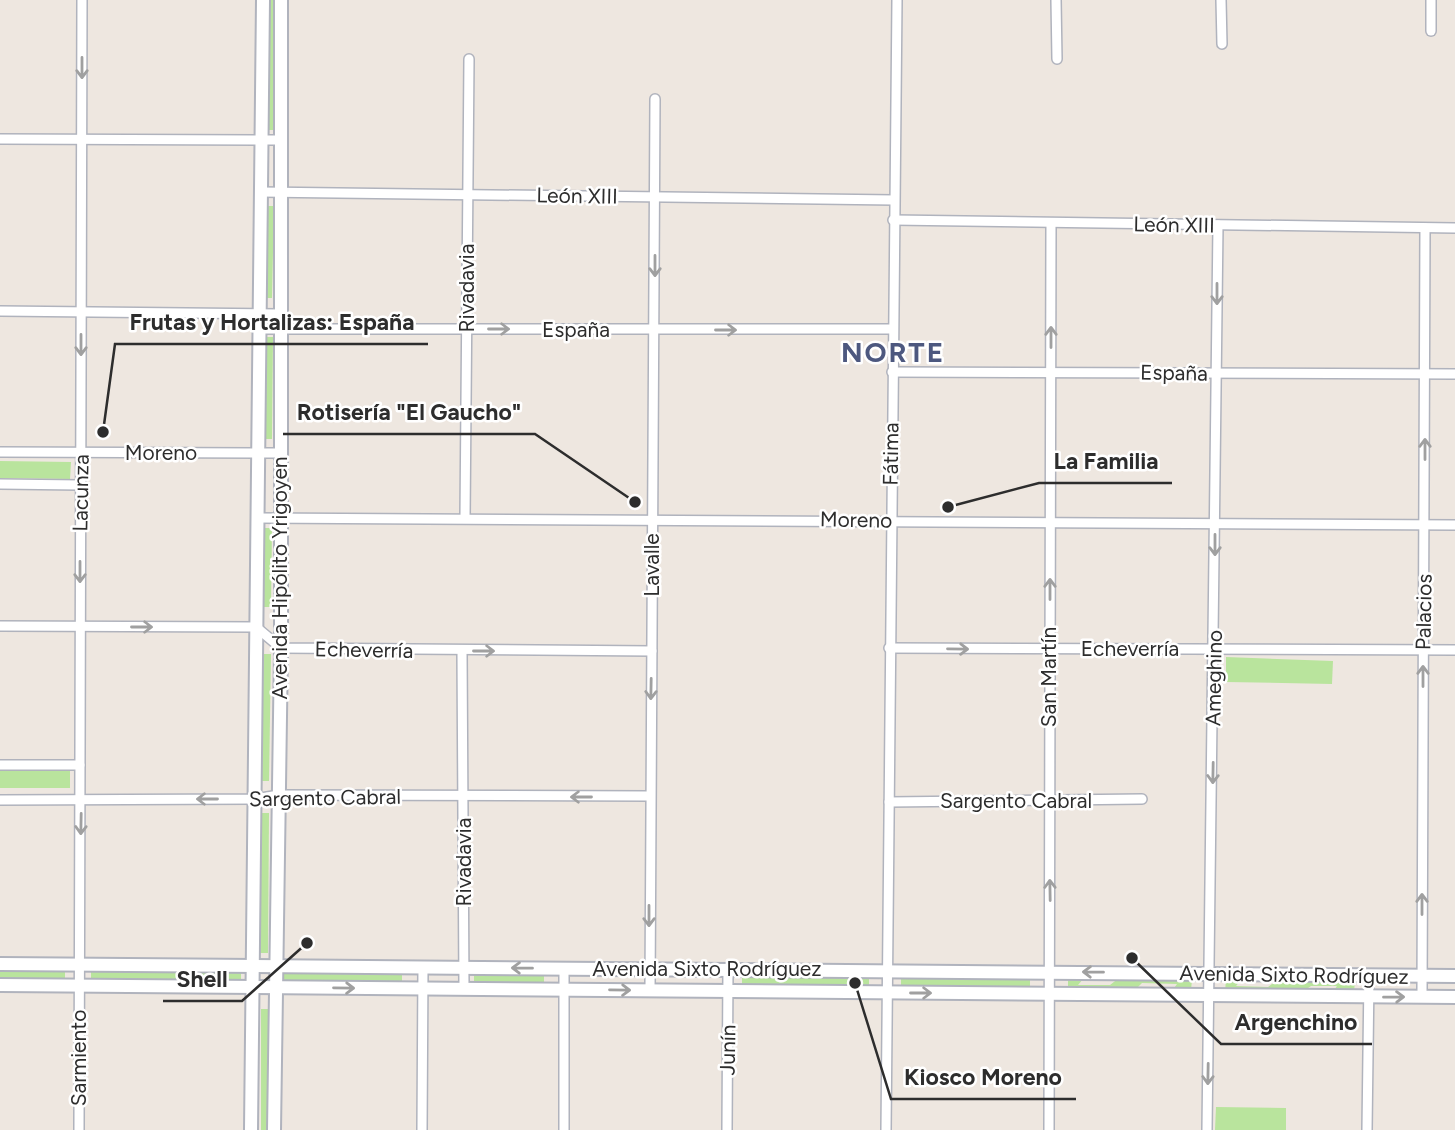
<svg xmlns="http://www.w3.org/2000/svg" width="1455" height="1130" font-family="Figtree,sans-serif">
	<rect width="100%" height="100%" fill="#eee7e0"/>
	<!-- green -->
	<g fill="#b9e49d">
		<polygon points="268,0 275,0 275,130 267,130"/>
		<polygon points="266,206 274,206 272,298 264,298"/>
		<polygon points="265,337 273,337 272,439 264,439"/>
		<polygon points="0,461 71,462 70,479 0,478"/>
		<polygon points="264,528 272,528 271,607 263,607"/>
		<polygon points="263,654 271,654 269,781 261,781"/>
		<polygon points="1226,657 1333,661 1332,684 1226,682"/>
		<polygon points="70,768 70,788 0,788 0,769"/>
		<polygon points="261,813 269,813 268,953 260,953"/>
		<polygon points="0,969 65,970 65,981 0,980"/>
		<polygon points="91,971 241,972 241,983 91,982"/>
		<polygon points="284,971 402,973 402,983 284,982"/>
		<polygon points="474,974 544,975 544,986 474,985"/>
		<polygon points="742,976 869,977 869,989 742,987"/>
		<polygon points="1030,978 1030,989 901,990 901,979"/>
		<polygon points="1068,978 1084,978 1078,985 1110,985 1119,978 1192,979 1191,991 1172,991 1177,984 1142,983 1134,991 1068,990"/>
		<polygon points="1226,979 1242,979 1236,986 1268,987 1277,980 1355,980 1354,993 1332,993 1337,986 1311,986 1302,992 1225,992"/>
		<polygon points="261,1009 269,1009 268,1130 261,1130"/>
		<polygon points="1216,1107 1286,1108 1286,1130 1215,1130"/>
	</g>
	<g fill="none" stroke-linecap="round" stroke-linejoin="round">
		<!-- street casing -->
		<g stroke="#b0b3bd" stroke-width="12">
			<g id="street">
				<polyline points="1056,0 1057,59"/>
				<polyline points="1221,0 1222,44"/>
				<polyline points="1431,0 1431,31"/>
				<polyline points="0,139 280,140"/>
				<polyline points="261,192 894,200"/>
				<polyline points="893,220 1455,228"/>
				<polyline points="0,311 279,314"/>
				<polyline points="259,329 893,329"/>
				<polyline points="892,372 1455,374"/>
				<polyline points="0,452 280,453"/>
				<polyline points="0,484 80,485"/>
				<polyline points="258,518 1455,525"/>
				<polyline points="465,518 469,59"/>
				<polyline points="0,626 256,627 281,648 652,651"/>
				<polyline points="889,648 1455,650"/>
				<polyline points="462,651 464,988"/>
				<polyline points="0,765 80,765"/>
				<polyline points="0,800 255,799 279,795 649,796"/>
				<polyline points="889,802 1142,799"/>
				<polyline points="650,990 655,99"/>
				<polyline points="1422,996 1425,228"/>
				<polyline points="79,1130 82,0"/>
				<polyline points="422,1130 423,967"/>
				<polyline points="564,1130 564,969"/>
				<polyline points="727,1130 728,969"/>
				<polyline points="886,1130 897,0"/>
				<polyline points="1049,1130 1051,223"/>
				<polyline points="1207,1130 1218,225"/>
				<polyline points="1367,1130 1369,976"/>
			</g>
		</g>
		<!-- secondary casing -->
		<g stroke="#b0b3bd" stroke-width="16">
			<g id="secondary">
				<polyline points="0,964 1455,976"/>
				<polyline points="0,985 1455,997"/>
				<polyline points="251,1130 263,0"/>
				<polyline points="274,1130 281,648 281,0"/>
			</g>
		</g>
		<!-- street -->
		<use href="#street" stroke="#fff" stroke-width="9"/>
		<!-- secondary -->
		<use href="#secondary" stroke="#fff" stroke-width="12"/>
	</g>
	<!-- one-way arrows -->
	<defs><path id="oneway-shaft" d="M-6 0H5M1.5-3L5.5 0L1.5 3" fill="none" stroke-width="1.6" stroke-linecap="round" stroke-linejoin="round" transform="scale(1.75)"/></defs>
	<g stroke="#a0a0a0">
		<use href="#oneway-shaft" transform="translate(82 68) rotate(90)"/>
		<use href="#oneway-shaft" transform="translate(655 266) rotate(90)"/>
		<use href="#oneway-shaft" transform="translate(1217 294) rotate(90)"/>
		<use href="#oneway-shaft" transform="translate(499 329)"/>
		<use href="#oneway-shaft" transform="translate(726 330)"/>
		<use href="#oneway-shaft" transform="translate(1051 337) rotate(-90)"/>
		<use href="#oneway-shaft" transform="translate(81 345) rotate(90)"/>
		<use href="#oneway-shaft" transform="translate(1425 449) rotate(-90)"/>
		<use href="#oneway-shaft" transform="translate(1215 545) rotate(90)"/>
		<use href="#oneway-shaft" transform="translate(80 572) rotate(90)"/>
		<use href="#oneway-shaft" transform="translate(1050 589) rotate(-90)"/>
		<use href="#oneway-shaft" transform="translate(142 627)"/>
		<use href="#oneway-shaft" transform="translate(958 649) rotate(1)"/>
		<use href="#oneway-shaft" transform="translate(484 651)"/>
		<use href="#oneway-shaft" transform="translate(1423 676) rotate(-90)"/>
		<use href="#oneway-shaft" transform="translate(651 689) rotate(91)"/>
		<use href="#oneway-shaft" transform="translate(1213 773) rotate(91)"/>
		<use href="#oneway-shaft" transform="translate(581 797) rotate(180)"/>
		<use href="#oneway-shaft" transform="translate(207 799) rotate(-180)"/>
		<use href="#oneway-shaft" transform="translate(81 824) rotate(91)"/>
		<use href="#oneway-shaft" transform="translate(1050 890) rotate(-91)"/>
		<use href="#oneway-shaft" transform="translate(1422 904) rotate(-90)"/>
		<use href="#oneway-shaft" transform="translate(649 916) rotate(90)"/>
		<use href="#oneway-shaft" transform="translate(522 968) rotate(-179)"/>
		<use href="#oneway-shaft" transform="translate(1093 972) rotate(-179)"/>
		<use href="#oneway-shaft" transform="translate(344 988) rotate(1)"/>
		<use href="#oneway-shaft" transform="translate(620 990) rotate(1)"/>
		<use href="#oneway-shaft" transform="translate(921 993)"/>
		<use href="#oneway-shaft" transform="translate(1394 997) rotate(-1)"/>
		<use href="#oneway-shaft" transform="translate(1208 1074) rotate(91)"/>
	</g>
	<g text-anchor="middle" stroke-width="5" stroke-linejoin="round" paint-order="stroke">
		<!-- street labels -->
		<g font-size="21" fill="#2d2d2d" stroke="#fff">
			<text transform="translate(577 196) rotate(1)" y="7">León XIII</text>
			<text transform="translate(1174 225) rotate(1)" y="7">León XIII</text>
			<text transform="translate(467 288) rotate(-90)" y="7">Rivadavia</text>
			<text x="576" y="337">España</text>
			<text transform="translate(1174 373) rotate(1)" y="7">España</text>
			<text x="161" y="460">Moreno</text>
			<text transform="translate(891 454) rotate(-89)" y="7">Fátima</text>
			<text transform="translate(81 493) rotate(-89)" y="7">Lacunza</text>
			<text transform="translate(856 520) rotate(1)" y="7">Moreno</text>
			<text transform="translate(652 565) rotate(-90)" y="7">Lavalle</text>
			<text transform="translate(280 578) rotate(-90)" y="7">Avenida Hipólito Yrigoyen</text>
			<text transform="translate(1424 612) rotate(-89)" y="7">Palacios</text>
			<text x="1130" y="656">Echeverría</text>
			<text transform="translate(364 650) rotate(1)" y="7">Echeverría</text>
			<text transform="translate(1049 677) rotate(-90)" y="7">San Martín</text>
			<text transform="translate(1214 678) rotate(-89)" y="7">Ameghino</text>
			<text transform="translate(325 798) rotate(-1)" y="7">Sargento Cabral</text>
			<text x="1016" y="808">Sargento Cabral</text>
			<text transform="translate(464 862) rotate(-90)" y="7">Rivadavia</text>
			<text x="707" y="976">Avenida Sixto Rodríguez</text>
			<text transform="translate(1294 975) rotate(1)" y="7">Avenida Sixto Rodríguez</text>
			<text transform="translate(728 1050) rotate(-89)" y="7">Junín</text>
			<text transform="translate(79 1058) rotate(-90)" y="7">Sarmiento</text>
		</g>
		<!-- district labels -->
		<g font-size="28" font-weight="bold" letter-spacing="2" fill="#4d587f" stroke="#fff">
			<text x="893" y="362">NORTE</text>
		</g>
	</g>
	<!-- callouts -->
	<path fill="none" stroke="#2d2d2d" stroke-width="2.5" d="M103 432L115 344H428M635 502L535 434H283M948 507L1039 483H1172M307 943L242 1001H163M1132 958L1221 1044H1372M855 983L891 1099H1076"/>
	<g fill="#2d2d2d" stroke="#fff" stroke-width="2.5">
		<circle cx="103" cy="432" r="7"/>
		<circle cx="635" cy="502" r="7"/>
		<circle cx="948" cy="507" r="7"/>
		<circle cx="307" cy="943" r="7"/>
		<circle cx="1132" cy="958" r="7"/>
		<circle cx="855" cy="983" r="7"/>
	</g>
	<g font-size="23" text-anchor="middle" font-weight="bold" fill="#2d2d2d" stroke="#fff" stroke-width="5" stroke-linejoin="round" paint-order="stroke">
		<text x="272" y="330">Frutas y Hortalizas: España</text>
		<text x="409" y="420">Rotisería "El Gaucho"</text>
		<text x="1106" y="469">La Familia</text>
		<text x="202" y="987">Shell</text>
		<text x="1296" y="1030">Argenchino</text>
		<text x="983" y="1085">Kiosco Moreno</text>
	</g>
</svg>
